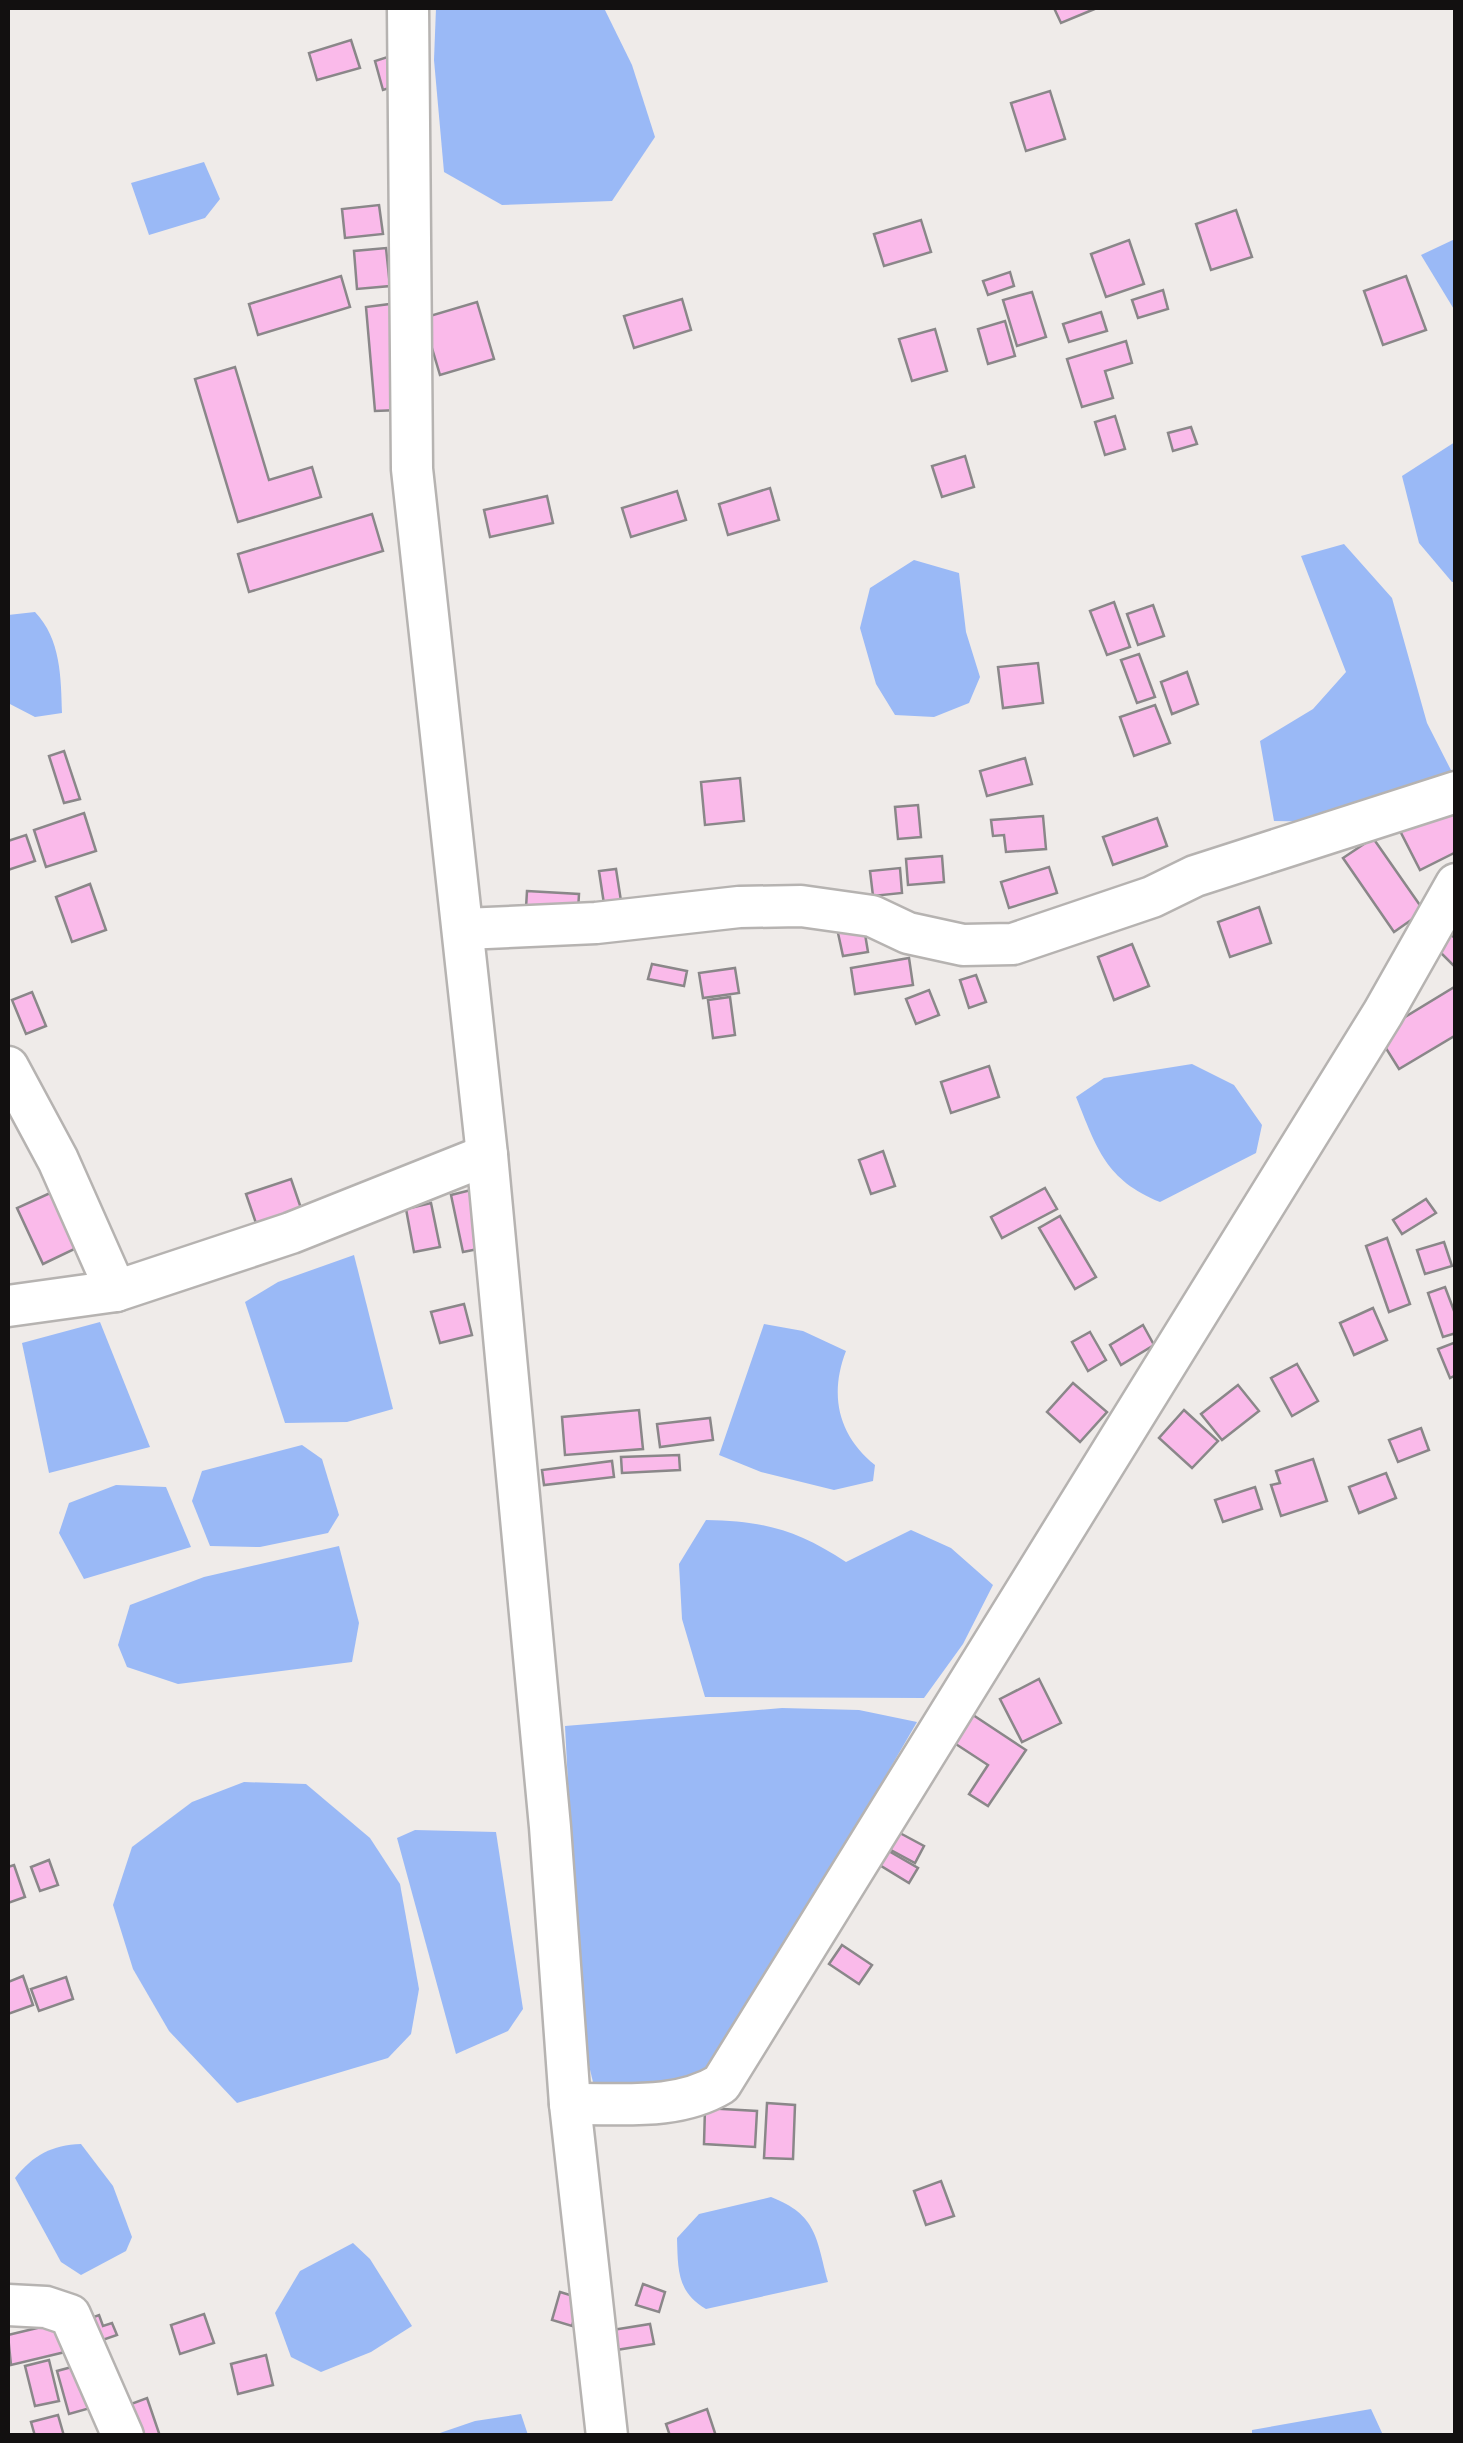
<svg xmlns="http://www.w3.org/2000/svg" width="1463" height="2443" font-family="Barlow,sans-serif">
	<rect width="100%" height="100%" fill="#efebe9"/>
	<!-- water -->
	<g fill="#9ab9f6">
		<polygon points="436,8 604,8 632,65 655,137 612,201 502,205 444,172 434,60"/>
		<polygon points="204,162 220,199 205,218 149,235 131,183"/>
		<polygon points="1455,239 1455,311 1421,255"/>
		<polygon points="1455,442 1456,582 1452,582 1419,543 1402,476"/>
		<polygon points="1344,544 1392,598 1427,723 1455,778 1333,822 1274,821 1260,741 1313,709 1346,672 1301,556"/>
		<polygon points="914,560 959,573 966,632 980,677 969,703 934,717 895,715 876,684 860,628 870,588"/>
		<path d="M35 612C61 639 61 678 62 713L35 717 8 703V615Z"/>
		<path d="M1192 1064 1234 1085 1262 1125 1256 1153 1160 1202C1106 1180 1097 1149 1076 1097L1104 1078Z"/>
		<polygon points="354,1255 393,1409 347,1422 285,1423 245,1302 278,1282"/>
		<polygon points="100,1322 150,1447 49,1473 22,1343"/>
		<path d="M764 1324 803 1331 846 1351C829 1395 838 1435 875 1465L873 1481 834 1490 761 1472 719 1455Z"/>
		<polygon points="302,1445 322,1459 339,1515 328,1533 260,1547 210,1546 192,1501 202,1471"/>
		<polygon points="116,1485 166,1487 191,1547 84,1579 59,1533 69,1503"/>
		<path d="M706 1520C764 1521 797 1530 846 1562L911 1530 951 1548 993 1585 963 1644 924 1698 705 1697 682 1619 679 1564Z"/>
		<polygon points="339,1546 359,1623 352,1662 178,1684 127,1667 118,1645 130,1605 204,1577"/>
		<polygon points="782,1708 859,1710 917,1722 713,2074 652,2088 593,2082 581,2033 565,1726"/>
		<polygon points="244,1782 306,1784 370,1838 400,1884 419,1989 411,2034 388,2058 237,2103 169,2031 133,1969 113,1905 132,1847 192,1802"/>
		<polygon points="415,1830 496,1832 523,2009 508,2031 456,2054 397,1838"/>
		<path d="M81 2144 113 2186 132 2237 126 2251 81 2275 61 2262 15 2178C33 2155 52 2145 81 2144Z"/>
		<path d="M771 2197C817 2215 816 2237 828 2282L706 2309C677 2292 678 2270 677 2238L699 2214Z"/>
		<polygon points="353,2243 370,2259 412,2326 371,2352 321,2372 291,2357 275,2313 300,2271"/>
		<polygon points="1371,2409 1383,2435 1252,2435 1252,2430"/>
		<polygon points="521,2414 528,2435 434,2435 475,2421"/>
	</g>
	<!-- building -->
	<g fill="#fabaea" stroke="#8a8789" stroke-width="2.5">
		<polygon points="1054,8 1097,8 1061,23"/>
		<polygon points="351,40 360,68 317,80 309,53"/>
		<polygon points="397,54 405,83 383,90 375,61"/>
		<polygon points="1050,91 1065,139 1026,151 1011,103"/>
		<polygon points="379,205 383,234 345,238 342,209"/>
		<polygon points="1236,210 1252,257 1211,270 1196,224"/>
		<polygon points="921,220 931,252 884,266 874,234"/>
		<polygon points="1129,240 1144,284 1106,297 1091,254"/>
		<polygon points="386,248 390,286 357,289 354,251"/>
		<polygon points="1010,272 1014,286 988,295 983,281"/>
		<polygon points="341,276 350,307 258,335 249,304"/>
		<polygon points="1406,276 1426,330 1383,345 1364,291"/>
		<polygon points="1163,290 1168,309 1138,318 1132,300"/>
		<polygon points="1032,292 1046,337 1017,346 1003,300"/>
		<polygon points="682,299 691,330 634,348 624,316"/>
		<polygon points="477,302 494,359 440,375 423,318"/>
		<polygon points="390,304 399,410 375,411 366,307"/>
		<polygon points="1101,312 1107,331 1069,342 1063,324"/>
		<polygon points="1005,321 1015,356 988,364 978,329"/>
		<polygon points="935,329 947,371 912,381 899,339"/>
		<polygon points="1126,341 1132,363 1105,371 1113,398 1082,407 1067,359"/>
		<polygon points="235,367 269,480 312,467 321,497 238,522 195,379"/>
		<polygon points="1115,416 1125,449 1105,455 1095,422"/>
		<polygon points="1191,427 1197,444 1173,451 1168,433"/>
		<polygon points="965,456 974,487 942,497 932,466"/>
		<polygon points="770,488 779,520 728,535 719,504"/>
		<polygon points="677,491 686,520 631,537 622,508"/>
		<polygon points="547,496 553,523 490,537 484,510"/>
		<polygon points="372,514 383,551 249,592 238,554"/>
		<polygon points="1114,602 1130,647 1107,655 1090,611"/>
		<polygon points="1153,605 1164,636 1138,645 1127,614"/>
		<polygon points="1139,654 1155,697 1137,703 1121,660"/>
		<polygon points="1038,663 1043,703 1003,708 998,667"/>
		<polygon points="1187,672 1198,704 1172,714 1161,682"/>
		<polygon points="1155,705 1170,743 1134,756 1120,717"/>
		<polygon points="64,751 80,799 64,803 49,756"/>
		<polygon points="1025,758 1032,784 987,796 980,771"/>
		<polygon points="740,778 744,821 705,825 701,782"/>
		<polygon points="1447,798 1456,815 1456,852 1420,870 1396,823"/>
		<polygon points="918,805 921,837 898,839 895,807"/>
		<polygon points="84,813 96,851 46,867 34,830"/>
		<polygon points="1043,816 1046,849 1006,852 1004,835 993,836 991,820"/>
		<polygon points="1157,818 1167,846 1113,865 1103,837"/>
		<polygon points="26,835 35,861 8,870 8,841"/>
		<polygon points="1373,838 1424,911 1394,932 1343,858"/>
		<polygon points="942,856 944,882 908,885 906,859"/>
		<polygon points="1049,867 1057,893 1009,908 1001,882"/>
		<polygon points="900,868 902,893 873,896 870,871"/>
		<polygon points="616,869 621,901 604,904 599,871"/>
		<polygon points="90,884 106,930 72,942 56,897"/>
		<polygon points="527,891 579,894 578,911 526,908"/>
		<polygon points="1259,907 1271,943 1230,957 1218,922"/>
		<polygon points="864,928 868,952 843,956 838,933"/>
		<polygon points="1447,931 1456,939 1456,968 1433,945"/>
		<polygon points="1132,944 1149,986 1114,1000 1098,957"/>
		<polygon points="909,958 913,985 855,994 851,968"/>
		<polygon points="652,964 687,971 684,986 648,979"/>
		<polygon points="735,968 739,993 703,998 699,973"/>
		<polygon points="976,975 986,1002 969,1008 960,980"/>
		<polygon points="1456,986 1456,1035 1399,1069 1377,1034"/>
		<polygon points="929,990 939,1015 916,1024 906,999"/>
		<polygon points="32,992 46,1026 26,1034 12,1000"/>
		<polygon points="730,997 735,1035 713,1038 708,1000"/>
		<polygon points="989,1066 999,1097 951,1113 941,1082"/>
		<polygon points="883,1151 895,1186 871,1194 859,1160"/>
		<polygon points="291,1179 303,1214 258,1229 246,1194"/>
		<polygon points="1045,1188 1057,1209 1002,1238 991,1217"/>
		<polygon points="59,1189 85,1244 43,1264 17,1208"/>
		<polygon points="471,1190 483,1248 463,1252 451,1195"/>
		<polygon points="1426,1199 1436,1213 1402,1234 1393,1220"/>
		<polygon points="431,1203 440,1247 414,1252 406,1209"/>
		<polygon points="1060,1216 1096,1277 1075,1289 1039,1228"/>
		<polygon points="1387,1238 1410,1304 1389,1312 1366,1246"/>
		<polygon points="1444,1242 1452,1266 1425,1274 1417,1250"/>
		<polygon points="1445,1287 1456,1316 1456,1333 1443,1337 1428,1293"/>
		<polygon points="464,1304 472,1335 440,1343 431,1312"/>
		<polygon points="1373,1308 1387,1340 1354,1355 1340,1323"/>
		<polygon points="1143,1325 1154,1345 1121,1365 1110,1345"/>
		<polygon points="1090,1332 1106,1360 1088,1371 1072,1342"/>
		<polygon points="1456,1342 1456,1375 1450,1378 1438,1349"/>
		<polygon points="1297,1364 1318,1401 1292,1416 1271,1378"/>
		<polygon points="1073,1383 1107,1412 1080,1442 1047,1412"/>
		<polygon points="1238,1385 1259,1411 1222,1440 1201,1414"/>
		<polygon points="639,1410 643,1449 565,1455 562,1417"/>
		<polygon points="1184,1410 1218,1441 1192,1468 1159,1438"/>
		<polygon points="710,1418 713,1440 660,1447 657,1424"/>
		<polygon points="1421,1428 1429,1450 1398,1462 1389,1440"/>
		<polygon points="679,1455 680,1470 622,1473 621,1457"/>
		<polygon points="1313,1459 1327,1501 1281,1516 1271,1485 1280,1483 1276,1471"/>
		<polygon points="612,1461 614,1477 544,1485 542,1470"/>
		<polygon points="1386,1473 1396,1498 1359,1513 1349,1487"/>
		<polygon points="1255,1487 1262,1509 1223,1522 1215,1500"/>
		<polygon points="1039,1679 1061,1723 1022,1742 1000,1699"/>
		<polygon points="964,1709 1026,1750 988,1806 969,1794 988,1765 945,1737"/>
		<polygon points="898,1832 924,1846 915,1863 889,1849"/>
		<polygon points="887,1850 918,1868 909,1883 878,1864"/>
		<polygon points="49,1860 58,1885 40,1891 31,1867"/>
		<polygon points="14,1865 25,1897 8,1903 8,1867"/>
		<polygon points="842,1945 872,1965 859,1984 829,1964"/>
		<polygon points="23,1976 33,2005 8,2014 8,1982"/>
		<polygon points="66,1977 73,1999 39,2011 31,1989"/>
		<polygon points="767,2103 795,2105 793,2159 764,2158"/>
		<polygon points="705,2108 757,2111 755,2147 704,2144"/>
		<polygon points="941,2181 954,2216 926,2225 914,2191"/>
		<polygon points="643,2284 665,2292 659,2312 636,2305"/>
		<polygon points="560,2292 580,2298 572,2326 552,2320"/>
		<polygon points="204,2314 214,2343 180,2354 171,2325"/>
		<polygon points="99,2315 103,2326 112,2323 117,2335 91,2344 83,2321"/>
		<polygon points="58,2323 65,2352 11,2365 8,2335"/>
		<polygon points="650,2324 654,2344 610,2351 606,2331"/>
		<polygon points="266,2355 273,2385 238,2394 231,2364"/>
		<polygon points="49,2360 59,2401 35,2406 25,2366"/>
		<polygon points="83,2364 94,2407 69,2414 57,2371"/>
		<polygon points="147,2398 160,2436 134,2436 123,2407"/>
		<polygon points="707,2409 716,2436 670,2436 666,2424"/>
		<polygon points="58,2415 64,2436 35,2436 31,2422"/>
	</g>
	<g fill="none" stroke-linecap="round" stroke-linejoin="round">
		<!-- minor casing -->
		<g stroke="#b6b3b1" stroke-width="45">
			<g id="minor">
				<polyline points="408,8 412,469 487,1155 550,1827 570,2104 607,2436"/>
				<polyline points="464,929 596,923 739,907 801,906 872,916 908,933 963,945 1013,944 1152,897 1195,876 1456,792"/>
				<polyline points="8,1067 58,1160 116,1291"/>
				<polyline points="8,1306 116,1291 291,1233 487,1155"/>
				<path d="M570 2104C621 2103 676 2111 721 2084L1383 1013 1456 884"/>
				<polyline points="8,2305 46,2307 70,2315 123,2436"/>
			</g>
		</g>
		<!-- minor -->
		<use href="#minor" stroke="#fff" stroke-width="40"/>
	</g>
	<!-- border -->
	<rect width="1463" height="2443" fill="none" stroke="#121010" stroke-width="20"/>
</svg>
